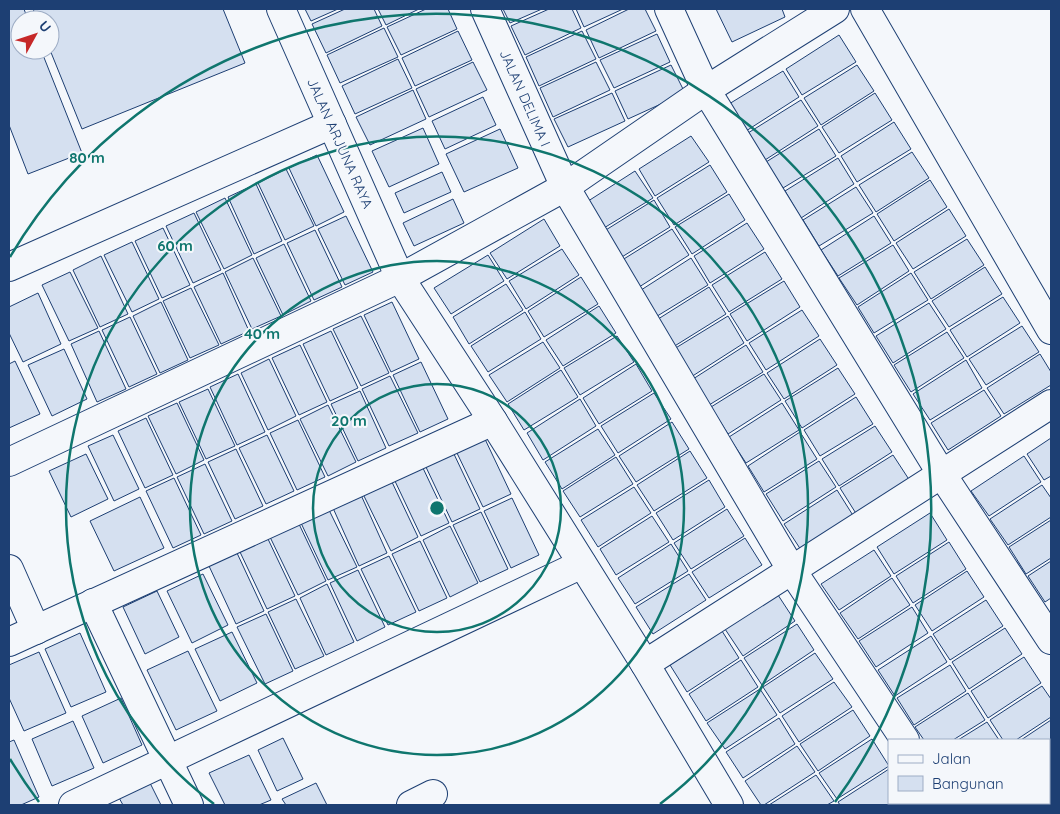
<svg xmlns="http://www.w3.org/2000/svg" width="1060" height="814" font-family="Quicksand,sans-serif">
	<rect width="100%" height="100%" fill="#f4f7fb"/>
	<!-- building -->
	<g fill="#d5e0f0" stroke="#1d3f73">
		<polygon points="9,9 24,9 28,20 20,20 20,50 41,50 82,153 28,174 9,125"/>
		<polygon points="33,9 223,9 245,63 82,129 50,50 50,20 38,20"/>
		<polygon points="305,9 338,9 311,21"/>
		<polygon points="345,9 374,9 382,26 326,53 312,24"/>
		<polygon points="378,9 419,9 386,25"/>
		<polygon points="426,9 448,9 457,29 401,55 387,27"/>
		<polygon points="503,9 542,9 510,23"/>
		<polygon points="549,9 572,9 581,28 525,55 511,26"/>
		<polygon points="576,9 623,9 584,27"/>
		<polygon points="629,9 645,9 656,31 599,58 586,30"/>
		<polygon points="716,9 782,9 785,17 732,42"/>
		<polygon points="384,28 398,57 340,83 327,55"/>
		<polygon points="458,31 472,60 415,86 402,58"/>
		<polygon points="582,31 596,59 539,86 526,57"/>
		<polygon points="657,34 670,62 614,88 600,60"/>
		<polygon points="839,35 856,62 802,95 786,69"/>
		<polygon points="398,59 412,88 355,114 342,86"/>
		<polygon points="473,62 487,90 429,117 416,89"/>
		<polygon points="596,62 610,90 553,117 540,88"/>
		<polygon points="671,65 685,93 628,119 615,91"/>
		<polygon points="857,65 874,91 821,125 804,98"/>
		<polygon points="783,71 799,97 746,131 729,104"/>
		<polygon points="413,90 426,119 370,145 356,117"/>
		<polygon points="612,93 625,121 568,147 554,119"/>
		<polygon points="875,93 892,120 839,153 822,127"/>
		<polygon points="483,97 496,125 445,149 432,121"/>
		<polygon points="801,100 818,126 765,160 748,133"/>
		<polygon points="894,122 911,149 857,182 841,156"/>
		<polygon points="423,128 439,164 389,187 372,151"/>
		<polygon points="500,129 518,168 464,192 446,154"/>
		<polygon points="819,129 836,156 783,188 766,162"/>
		<polygon points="691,136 709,162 655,196 639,169"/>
		<polygon points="912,152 929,178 876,212 859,185"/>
		<polygon points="317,155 344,212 316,226 289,168"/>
		<polygon points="838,158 854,184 801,218 785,191"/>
		<polygon points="710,165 727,192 674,225 657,198"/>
		<polygon points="286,169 314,226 285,240 258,183"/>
		<polygon points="635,171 653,198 599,231 582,205"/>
		<polygon points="442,172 451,192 404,213 395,193"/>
		<polygon points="930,180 947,207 894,241 877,214"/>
		<polygon points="256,184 282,241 254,254 228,197"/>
		<polygon points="856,187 873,213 819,246 803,220"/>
		<polygon points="729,194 745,220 692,254 675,227"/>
		<polygon points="225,198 252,255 224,269 196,212"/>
		<polygon points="453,199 464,223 414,246 403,223"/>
		<polygon points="654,200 670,227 617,260 601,233"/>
		<polygon points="949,209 966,236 913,269 896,243"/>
		<polygon points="194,213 221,270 193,283 166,226"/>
		<polygon points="346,216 373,272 345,285 318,229"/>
		<polygon points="874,216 891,243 838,276 821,250"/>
		<polygon points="544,219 560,246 507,279 490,253"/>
		<polygon points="747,223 764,249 710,283 694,256"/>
		<polygon points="163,228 190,285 162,298 135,241"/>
		<polygon points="672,229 689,255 636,289 619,262"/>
		<polygon points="315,230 342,287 314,300 287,243"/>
		<polygon points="967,239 984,265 931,299 914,272"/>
		<polygon points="132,242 159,299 132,312 104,255"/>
		<polygon points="284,244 311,301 283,315 256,258"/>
		<polygon points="893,245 909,271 857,305 839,278"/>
		<polygon points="562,249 579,275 526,309 509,281"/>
		<polygon points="765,252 782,279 729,312 712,285"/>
		<polygon points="488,255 504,281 451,314 434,288"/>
		<polygon points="101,256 128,314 100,327 73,270"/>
		<polygon points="253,258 281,316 252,329 225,272"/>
		<polygon points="691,258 708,285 654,318 638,292"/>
		<polygon points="985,267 1002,294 949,327 932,301"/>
		<polygon points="70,272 98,328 69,341 42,285"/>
		<polygon points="223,273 249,331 221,344 194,287"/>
		<polygon points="911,273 928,300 874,333 858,307"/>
		<polygon points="581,277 598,304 544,337 528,311"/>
		<polygon points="784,281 800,307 747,341 730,314"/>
		<polygon points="506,284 523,310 469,344 453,317"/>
		<polygon points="709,287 726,314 673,347 655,321"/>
		<polygon points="191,288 219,345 190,358 163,301"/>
		<polygon points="38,293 61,344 23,362 9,333 9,307"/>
		<polygon points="1003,297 1020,323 967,357 950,330"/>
		<polygon points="161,302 188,360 160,373 133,316"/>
		<polygon points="392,302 419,359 391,372 364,315"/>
		<polygon points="929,303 946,329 893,363 876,336"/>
		<polygon points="599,306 616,333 563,366 546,340"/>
		<polygon points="802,310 819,336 766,370 749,343"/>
		<polygon points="525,312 541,339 488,372 471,346"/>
		<polygon points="361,316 389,373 361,386 333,329"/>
		<polygon points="728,316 744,343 691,377 674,349"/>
		<polygon points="130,317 157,374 129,387 102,330"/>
		<polygon points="1022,326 1039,352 986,385 969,359"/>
		<polygon points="99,331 126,389 97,402 71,344"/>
		<polygon points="331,331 358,388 330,401 303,344"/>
		<polygon points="947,332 964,358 911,392 894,365"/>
		<polygon points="617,336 634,362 580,395 564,368"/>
		<polygon points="820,339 837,365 784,399 767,373"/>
		<polygon points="543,342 560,368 507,402 489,375"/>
		<polygon points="300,345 327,402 299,415 272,358"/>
		<polygon points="746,345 763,372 709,405 693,379"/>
		<polygon points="64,349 87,399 52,416 28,365"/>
		<polygon points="1040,354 1051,372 1051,385 1004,414 987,388"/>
		<polygon points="269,359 296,416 268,430 241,373"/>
		<polygon points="966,360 982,388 930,420 913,394"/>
		<polygon points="15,361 40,414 9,428 9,364"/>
		<polygon points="421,362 448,419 420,432 393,375"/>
		<polygon points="636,364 652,391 599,424 583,398"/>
		<polygon points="838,368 855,394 802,428 785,401"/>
		<polygon points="561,370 578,397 524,430 508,404"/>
		<polygon points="238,374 265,432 237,445 210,387"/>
		<polygon points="764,374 781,400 728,434 711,407"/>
		<polygon points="390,376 418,433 389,446 362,389"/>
		<polygon points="208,389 235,446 206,459 179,402"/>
		<polygon points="984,390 1001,416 948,450 931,423"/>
		<polygon points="360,391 386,448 358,461 331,404"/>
		<polygon points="654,393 671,419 618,453 601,426"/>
		<polygon points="856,397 873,424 820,456 804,430"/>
		<polygon points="580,399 596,426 543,460 527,433"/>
		<polygon points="177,403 204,460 176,474 148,416"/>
		<polygon points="782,403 799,430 746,463 729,437"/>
		<polygon points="328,405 356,462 328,476 300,419"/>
		<polygon points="146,418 173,475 145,488 118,431"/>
		<polygon points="298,420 325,477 297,490 270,433"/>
		<polygon points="672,422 689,449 636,482 619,456"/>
		<polygon points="875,426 892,452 839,486 822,459"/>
		<polygon points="598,429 615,455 562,489 545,462"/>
		<polygon points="800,432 817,459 764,492 748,466"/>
		<polygon points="113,435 139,489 114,501 88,446"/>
		<polygon points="267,435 294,491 266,504 239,448"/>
		<polygon points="484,437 511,494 483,507 456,451"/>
		<polygon points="1051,438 1051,476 1044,480 1027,454"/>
		<polygon points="236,449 263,506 235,519 208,462"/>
		<polygon points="690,451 707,478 654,511 637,485"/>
		<polygon points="453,452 480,509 452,522 425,465"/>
		<polygon points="86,454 108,499 71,517 49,471"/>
		<polygon points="893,455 910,481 857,515 840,488"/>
		<polygon points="1024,456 1041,482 989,516 971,491"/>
		<polygon points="616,457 633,484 580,517 563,491"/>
		<polygon points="819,461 836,487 783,521 766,494"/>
		<polygon points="205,464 232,521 204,534 177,477"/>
		<polygon points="422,466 449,523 421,536 394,479"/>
		<polygon points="174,478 201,535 173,548 146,491"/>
		<polygon points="391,480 418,537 391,551 363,494"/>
		<polygon points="709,480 725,507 673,540 656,513"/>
		<polygon points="1042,485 1051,498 1051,517 1008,545 990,519"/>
		<polygon points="634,487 651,513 598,547 581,520"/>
		<polygon points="837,490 854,517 801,550 784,524"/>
		<polygon points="361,495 387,553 359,566 333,508"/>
		<polygon points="140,497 164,548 114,571 90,521"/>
		<polygon points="512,498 539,555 511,568 484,511"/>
		<polygon points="727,509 744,536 691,569 674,543"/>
		<polygon points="329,510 357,567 328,580 301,523"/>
		<polygon points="481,512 508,569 480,582 453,525"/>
		<polygon points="930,513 947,540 894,574 877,547"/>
		<polygon points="652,516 669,542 616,575 600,549"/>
		<polygon points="1051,520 1051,558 1026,574 1009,547"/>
		<polygon points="299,524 326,581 298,595 270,537"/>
		<polygon points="450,526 478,583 450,597 423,540"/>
		<polygon points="745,538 762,565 709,598 692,572"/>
		<polygon points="268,539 295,596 267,609 240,552"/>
		<polygon points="420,541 447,598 419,611 392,554"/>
		<polygon points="949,542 966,569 913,603 896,576"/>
		<polygon points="671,544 688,571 635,604 618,578"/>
		<polygon points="874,550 891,576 839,610 821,584"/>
		<polygon points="237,553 264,611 236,624 209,566"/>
		<polygon points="389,556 416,612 388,625 361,569"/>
		<polygon points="1051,561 1051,598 1045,602 1028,576"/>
		<polygon points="358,570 385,627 357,641 330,583"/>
		<polygon points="967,571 984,597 932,631 915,605"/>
		<polygon points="203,574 228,625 192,643 167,591"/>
		<polygon points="689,574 706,600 653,634 636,607"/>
		<polygon points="892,578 910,605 858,639 840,613"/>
		<polygon points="327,584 354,642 326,655 300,598"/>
		<polygon points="157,591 179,637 145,654 123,607"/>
		<polygon points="778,595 795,621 743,656 725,629"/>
		<polygon points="296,599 324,656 295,669 268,612"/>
		<polygon points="986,600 1003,626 950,660 933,634"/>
		<polygon points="912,607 928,633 876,667 859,641"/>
		<polygon points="266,614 293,671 265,684 237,627"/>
		<polygon points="797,624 814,650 762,685 744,658"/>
		<polygon points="1005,628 1022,654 969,689 952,662"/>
		<polygon points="722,631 739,658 687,692 670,665"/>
		<polygon points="232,632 257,683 220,701 195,649"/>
		<polygon points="80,633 106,692 71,707 45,649"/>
		<polygon points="931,636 947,662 895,696 878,670"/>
		<polygon points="188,651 217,711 176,730 147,670"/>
		<polygon points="39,652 66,713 24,731 9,698 9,665"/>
		<polygon points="815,653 833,679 780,713 763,687"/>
		<polygon points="1024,657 1041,683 988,718 971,691"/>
		<polygon points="741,660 758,687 706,721 689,694"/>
		<polygon points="950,665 966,691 914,725 897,698"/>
		<polygon points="834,682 852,707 799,742 782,716"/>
		<polygon points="1042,686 1051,699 1051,717 1016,740 1003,740 990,720"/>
		<polygon points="760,689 777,715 725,749 707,723"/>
		<polygon points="968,693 985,720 953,740 924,740 915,727"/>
		<polygon points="121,698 142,745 103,763 82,716"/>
		<polygon points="853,710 870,736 818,771 800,744"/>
		<polygon points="779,718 795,744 743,778 726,752"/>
		<polygon points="1051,720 1051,758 1049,760 1049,740 1021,740"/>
		<polygon points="73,721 94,768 52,786 32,739"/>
		<polygon points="987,722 999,740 958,740"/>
		<polygon points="283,738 303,779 277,791 258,750"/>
		<polygon points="872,739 889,766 837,799 819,773"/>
		<polygon points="14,740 39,797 21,805 9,805 9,742"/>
		<polygon points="797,746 815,772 764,805 761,805 745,781"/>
		<polygon points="249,755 271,800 259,805 225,805 209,773"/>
		<polygon points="1051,762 1051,799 1049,800 1049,763"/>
		<polygon points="889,769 889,803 894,803 890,805 840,805 838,802"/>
		<polygon points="816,775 834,801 827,805 769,805"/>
		<polygon points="149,781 161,805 123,805 118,796"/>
		<polygon points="316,783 327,805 286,805 282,799"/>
		<polygon points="899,803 913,803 915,805 895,805"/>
		<polygon points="988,803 1040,803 1042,805 984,805"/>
	</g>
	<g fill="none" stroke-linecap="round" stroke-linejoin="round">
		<!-- minor casing -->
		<g stroke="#1d3f73" stroke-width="30">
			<g id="minor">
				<polyline points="281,9 400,278 493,421 645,664 729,805"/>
				<polyline points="485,9 565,187 791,569 905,740"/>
				<polyline points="669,9 706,90 941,473 1051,640"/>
				<polyline points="865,9 1051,330"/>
				<polyline points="9,267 332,124"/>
				<polyline points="9,462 400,278 565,187 706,90 835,9"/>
				<polyline points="9,569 36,630"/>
				<polyline points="93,603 189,805"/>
				<polyline points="9,642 493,421"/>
				<polyline points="645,664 1051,404"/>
				<polyline points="947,803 948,805"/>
				<polyline points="73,805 582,564"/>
				<polyline points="411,805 433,794"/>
			</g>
		</g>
		<!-- minor -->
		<use href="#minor" stroke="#f4f7fb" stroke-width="28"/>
	</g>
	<!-- distance rings -->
	<g fill="none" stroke="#0f766e" stroke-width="2.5">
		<circle cx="437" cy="508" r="124"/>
		<circle cx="437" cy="508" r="247"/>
		<path d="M214 804A371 371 0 1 1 660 804"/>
		<path d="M39 802A495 495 0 0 1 10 759M10 257A495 495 0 1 1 835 802"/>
	</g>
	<g text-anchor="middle" stroke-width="4" stroke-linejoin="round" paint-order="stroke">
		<!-- street labels -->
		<g font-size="14" fill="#1d3f73" stroke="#f4f7fb">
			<text transform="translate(525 98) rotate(66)" y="5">JALAN DELIMA I</text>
			<text transform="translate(340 143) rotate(66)" y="5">JALAN ARJUNA RAYA</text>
		</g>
	</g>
	<circle cx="437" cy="508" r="8" fill="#0f766e" stroke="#f4f7fb" stroke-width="2.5"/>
	<g font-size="15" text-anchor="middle" font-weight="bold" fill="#0f766e" stroke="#f4f7fb" stroke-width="4" stroke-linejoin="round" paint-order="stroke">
		<text x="87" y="163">80 m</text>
		<text x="175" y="251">60 m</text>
		<text x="262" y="339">40 m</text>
		<text x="349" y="426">20 m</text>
	</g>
	<!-- border -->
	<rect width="1060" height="814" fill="none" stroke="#1d3f73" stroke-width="20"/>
	<!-- legend -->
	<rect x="888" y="739" width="162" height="65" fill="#f4f7fb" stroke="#9eadc5"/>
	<rect x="898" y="755" width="25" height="8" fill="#f4f7fb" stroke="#9eadc5"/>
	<text x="932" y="764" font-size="15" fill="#1d3f73">Jalan</text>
	<rect x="898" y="776" width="25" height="15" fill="#d5e0f0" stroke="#9eadc5"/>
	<text x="932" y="789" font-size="15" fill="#1d3f73">Bangunan</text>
	<!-- north arrow -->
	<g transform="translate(35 35) rotate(50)"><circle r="24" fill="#f4f7fb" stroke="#9eadc5"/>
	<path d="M0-4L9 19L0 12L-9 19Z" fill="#c62828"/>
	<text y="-8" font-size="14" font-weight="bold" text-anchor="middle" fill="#1d3f73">U</text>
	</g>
</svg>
